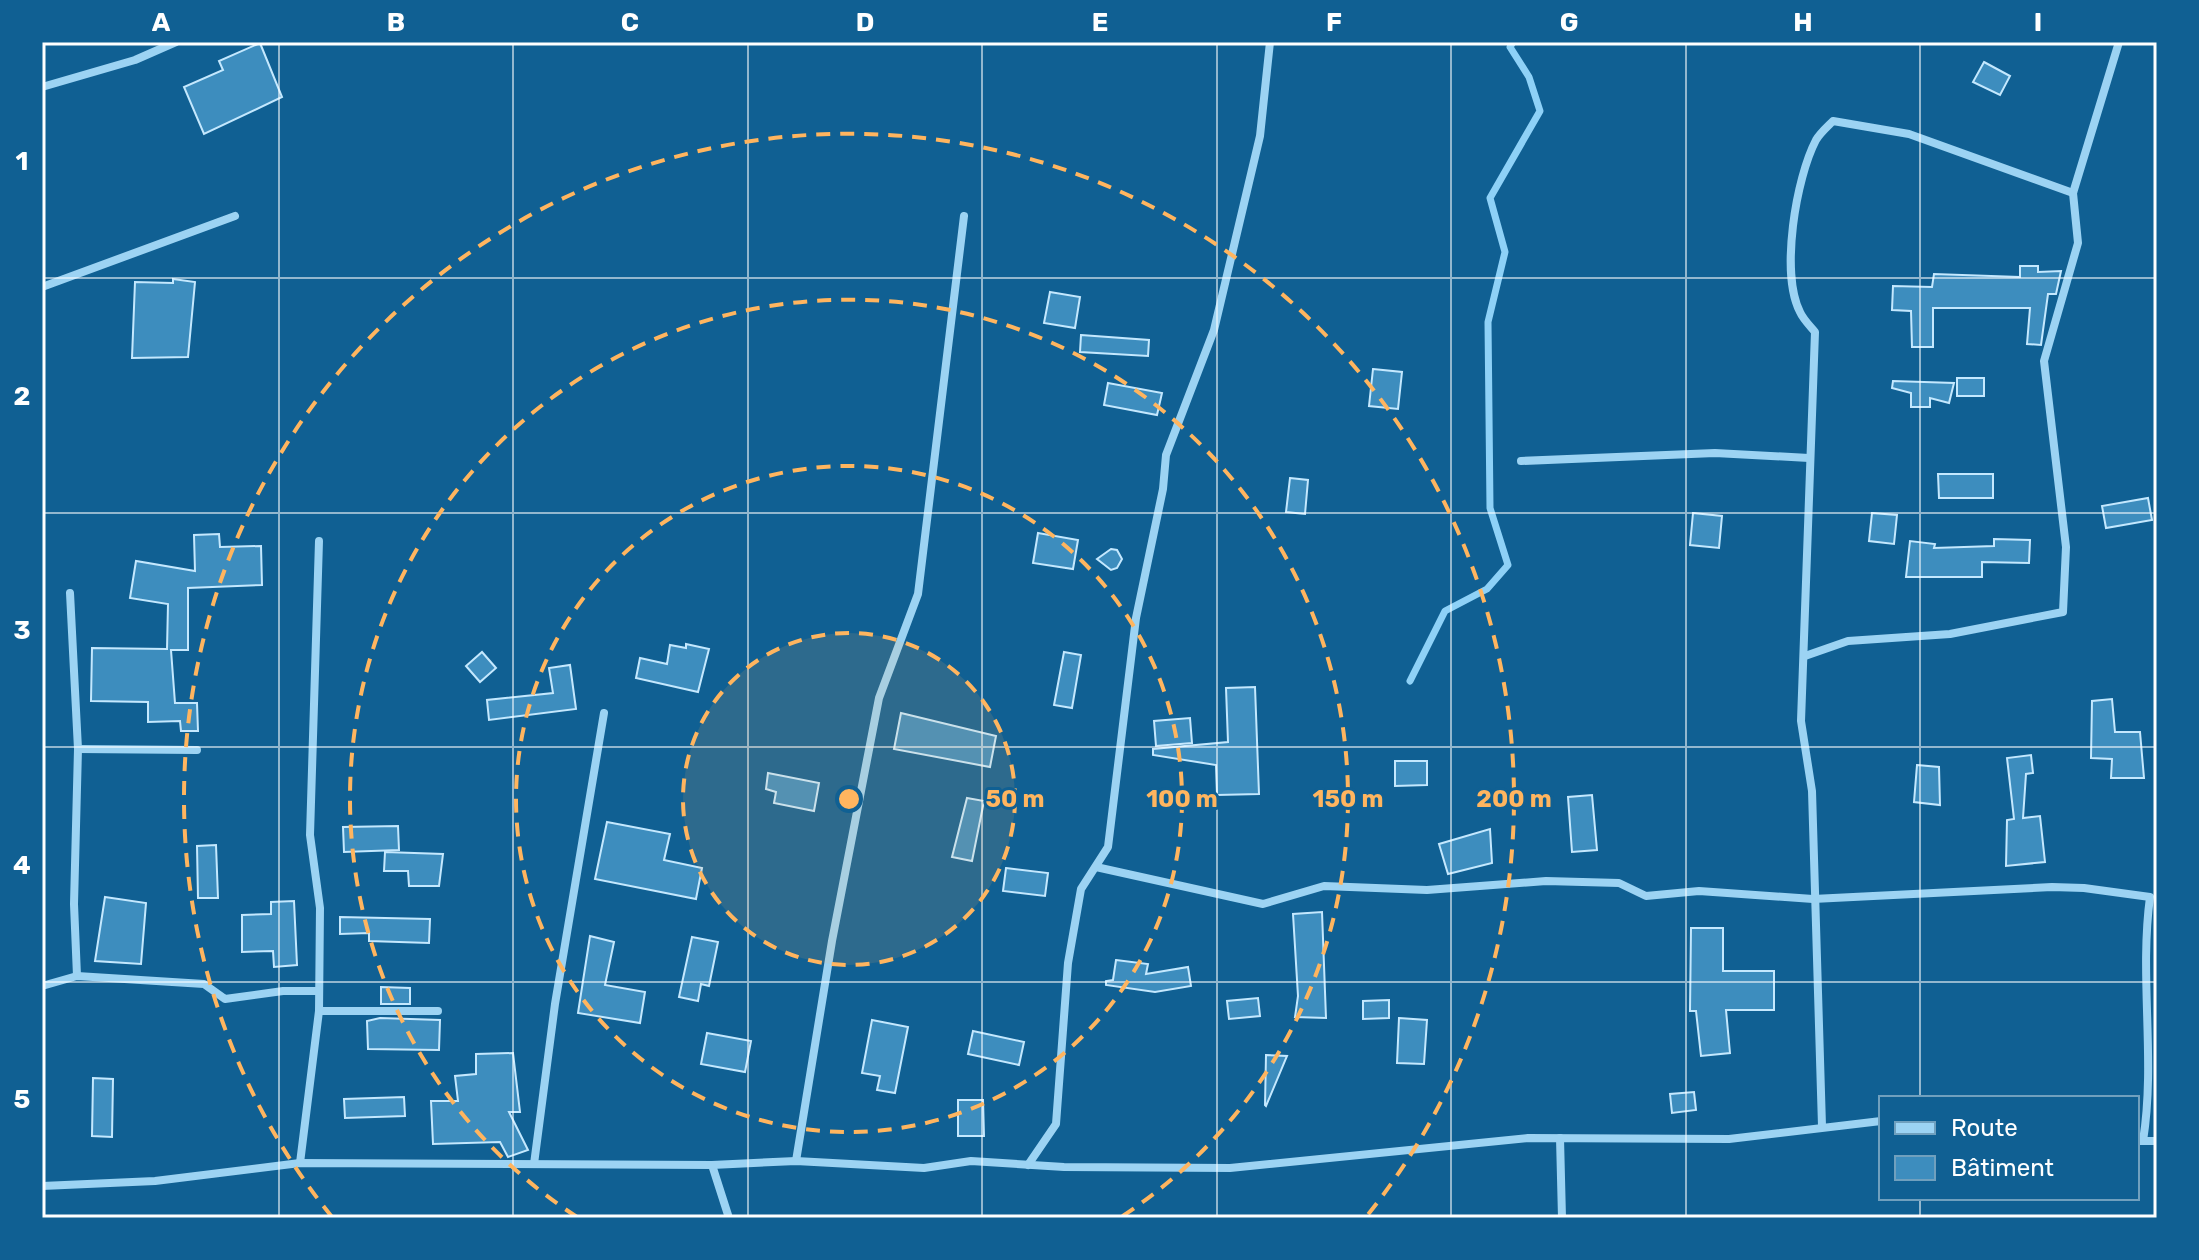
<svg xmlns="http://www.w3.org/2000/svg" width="2199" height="1260" font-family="Rubik,sans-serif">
	<rect width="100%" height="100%" fill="#106093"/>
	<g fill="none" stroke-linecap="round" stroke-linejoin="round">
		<!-- stream -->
		<polyline stroke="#8ed1f7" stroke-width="7" points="1410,681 1445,611 1487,589 1508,565 1490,508 1488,322 1505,252 1490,198 1540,111 1529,77 1510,47 1513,42"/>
	</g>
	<!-- building -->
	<g fill="#3d8dbe" stroke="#c4e8fe" stroke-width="2">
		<polygon points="260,43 282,97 204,134 184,87 223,70 219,61"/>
		<polygon points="1984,62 2010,76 2000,95 1973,82"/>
		<polygon points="2020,266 2038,266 2038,272 2061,271 2056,294 2048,294 2041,345 2027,344 2030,308 1933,308 1933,347 1912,347 1911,311 1892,310 1893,286 1932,287 1934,274 2020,277"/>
		<polygon points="173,279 195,282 188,357 132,358 135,282 173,283"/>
		<polygon points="1050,292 1080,297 1075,328 1044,323"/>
		<polygon points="1081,335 1149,340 1148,356 1080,352"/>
		<polygon points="1373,369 1402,372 1398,409 1369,406"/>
		<rect x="1957" y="378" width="27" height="18"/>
		<polygon points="1893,381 1924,382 1954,383 1949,403 1930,398 1930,407 1911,407 1911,393 1892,388"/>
		<polygon points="1108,383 1162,393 1157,415 1104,405"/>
		<polygon points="1938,474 1993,474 1993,498 1939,498"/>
		<polygon points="1290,478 1308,480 1305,514 1286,512"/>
		<polygon points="2148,498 2152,520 2106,528 2102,506"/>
		<polygon points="1693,513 1722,516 1719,548 1690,545"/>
		<polygon points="1872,513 1897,515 1894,544 1869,541"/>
		<polygon points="1038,533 1078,540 1073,569 1033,563"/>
		<polygon points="219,534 220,547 261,546 262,585 188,588 188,650 171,650 175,703 197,703 198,731 181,731 180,721 148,722 148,702 91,701 92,648 167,649 168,604 130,598 136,561 195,571 194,535"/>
		<polygon points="1994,539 2030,540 2029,563 1982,562 1982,577 1906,577 1910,541 1935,544 1934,548 1994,546"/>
		<polygon points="1111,549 1117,550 1122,559 1117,568 1111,570 1097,559"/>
		<polygon points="686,644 709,649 698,692 636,678 640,658 667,664 670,645 686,648"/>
		<polygon points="482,652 496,668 480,682 466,666"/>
		<polygon points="1064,652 1081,655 1072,708 1054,705"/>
		<polygon points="570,665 576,709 489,720 487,700 553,693 549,668"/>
		<polygon points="1255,687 1259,794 1217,795 1216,765 1153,755 1153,749 1228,742 1226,688"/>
		<polygon points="2112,699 2115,732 2140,732 2144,778 2111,778 2112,759 2091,758 2092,701"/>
		<polygon points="901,713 996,736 990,767 894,749"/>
		<polygon points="1190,718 1192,743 1156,746 1154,721"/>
		<polygon points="2031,755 2033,773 2026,774 2023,818 2040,816 2045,862 2006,866 2007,820 2014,819 2007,758"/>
		<polygon points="1395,761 1427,761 1427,785 1395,786"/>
		<polygon points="1917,765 1939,767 1940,805 1914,802"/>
		<polygon points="768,773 819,783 814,811 774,803 776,792 766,789"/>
		<polygon points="1592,795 1597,850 1572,852 1568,797"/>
		<polygon points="967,798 984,801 972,861 952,857"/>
		<polygon points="607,822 670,834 664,860 702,868 696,899 595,879"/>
		<polygon points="398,826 399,850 344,852 343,827"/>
		<polygon points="1490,829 1492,863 1448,874 1439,844"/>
		<polygon points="216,845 218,898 198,898 197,846"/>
		<polygon points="385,852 443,854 439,886 409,886 408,871 384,871"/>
		<polygon points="1006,868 1048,873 1045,896 1003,891"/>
		<polygon points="105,897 146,903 141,964 95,961"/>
		<polygon points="294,901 297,965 274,967 273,951 242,952 242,915 271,914 271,902"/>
		<polygon points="1322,912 1326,1018 1295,1017 1298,996 1293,914"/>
		<polygon points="340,917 430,919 429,943 369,941 369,933 340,934"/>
		<polygon points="1691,928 1723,928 1723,971 1774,971 1774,1010 1726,1010 1730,1053 1701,1056 1696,1011 1690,1011"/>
		<polygon points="590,936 614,942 605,985 645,992 640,1023 578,1013"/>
		<polygon points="692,937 718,942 709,986 701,984 698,1001 679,997"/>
		<polygon points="1116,960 1148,964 1146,974 1188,967 1191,986 1155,992 1106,985 1106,981 1113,980"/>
		<polygon points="381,987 410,988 410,1004 381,1004"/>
		<polygon points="1258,998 1260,1016 1229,1019 1227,1001"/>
		<polygon points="1389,1000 1389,1018 1363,1019 1363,1001"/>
		<polygon points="380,1018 440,1020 439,1050 368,1049 367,1021"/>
		<polygon points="1399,1018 1427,1020 1424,1064 1397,1063"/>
		<polygon points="872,1020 908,1027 895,1093 877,1090 880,1076 862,1073"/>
		<polygon points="973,1031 1024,1042 1019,1065 968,1054"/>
		<polygon points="707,1033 751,1041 745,1072 701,1064"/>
		<polygon points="513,1053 520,1112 509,1112 528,1150 508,1157 500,1142 433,1144 431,1101 458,1101 455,1076 476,1074 476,1054"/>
		<polygon points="1266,1055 1287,1056 1266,1106 1265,1105"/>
		<polygon points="93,1078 113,1079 112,1137 92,1136"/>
		<polygon points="1694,1092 1696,1110 1672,1113 1670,1094"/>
		<polygon points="404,1097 405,1116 345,1118 344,1099"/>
		<polygon points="958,1100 983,1100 984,1136 958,1136"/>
	</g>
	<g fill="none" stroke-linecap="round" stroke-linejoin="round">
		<!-- minor -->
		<g stroke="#9cd3f3" stroke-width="8">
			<polyline points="42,87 135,60 176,42"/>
			<polyline points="42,287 235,216"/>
			<polyline points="1521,461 1715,453 1809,458"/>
			<polyline points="70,593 78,749 74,904 77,976"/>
			<polyline points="1805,656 1848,641 1950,634 2063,612 2066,547 2044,361 2078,243 2073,193 2119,42"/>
			<polyline points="78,749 197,750"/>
			<path d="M1096 867 1263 904 1324 886 1427 890 1546 881 1619 883 1646 896 1699 891 1813 899 2052 887 2084 888 2150 897C2139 978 2156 1060 2143 1141"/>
			<polyline points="42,986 77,976 204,984 225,999 283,991 319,991"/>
			<polyline points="319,1011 438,1011"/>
			<path d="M1822 1126 1812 791 1801 721 1815 332C1810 326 1803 319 1800 312 1780 273 1796 178 1816 140 1820 133 1827 127 1833 121L1909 134 2073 193"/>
			<polyline points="1560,1138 1562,1218"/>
			<polyline points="2137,1141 2157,1141"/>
			<polyline points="796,1161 832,941 879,698 918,594 964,216"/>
			<polyline points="300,1163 319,1011 320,908 310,835 319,541"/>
			<polyline points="534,1164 555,1004 604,713"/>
			<polyline points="712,1165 729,1218"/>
			<polyline points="1028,1165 1056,1124 1068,963 1081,889 1108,847 1136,618 1163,489 1166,455 1214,330 1260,136 1270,42"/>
			<polyline points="42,1186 155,1181 300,1163 712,1165 796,1161 924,1168 971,1161 1064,1167 1230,1168 1528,1138 1729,1139 1881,1121"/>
		</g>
	</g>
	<!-- grid -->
	<path fill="none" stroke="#fff" stroke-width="2" stroke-opacity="0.55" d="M279 42V1218M513 42V1218M748 42V1218M982 42V1218M1217 42V1218M1451 42V1218M1686 42V1218M1920 42V1098M42 278H2157M42 513H2157M42 747H2157M42 982H2157M1920 1198V1218"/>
	<!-- distance rings -->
	<circle cx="849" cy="799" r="166" fill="#ffb55f" fill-opacity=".12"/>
	<g fill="none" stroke="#ffb55f" stroke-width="4" stroke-dasharray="14 10">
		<circle cx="849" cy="799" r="166"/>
		<circle cx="849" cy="799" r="333"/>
		<path d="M577 1217A499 499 0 1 1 1121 1217"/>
		<path d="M332 1217A665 665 0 1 1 1366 1217"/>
	</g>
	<circle cx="849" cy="799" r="12" fill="#ffb55f" stroke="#106093" stroke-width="4"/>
	<g font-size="24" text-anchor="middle" font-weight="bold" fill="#ffb55f" stroke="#106093" stroke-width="6" stroke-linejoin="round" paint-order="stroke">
		<text x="1015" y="807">50 m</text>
		<text x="1182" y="807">100 m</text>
		<text x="1348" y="807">150 m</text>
		<text x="1514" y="807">200 m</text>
	</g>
	<!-- border -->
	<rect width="2199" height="1260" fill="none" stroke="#106093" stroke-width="88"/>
	<!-- legend -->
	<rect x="1879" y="1096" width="260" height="104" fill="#106093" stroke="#70a0be" stroke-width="2"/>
	<rect x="1895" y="1122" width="40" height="12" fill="#9cd3f3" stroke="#70a0be" stroke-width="2"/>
	<text x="1951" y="1136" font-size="24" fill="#ffffff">Route</text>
	<rect x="1895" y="1156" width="40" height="24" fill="#3d8dbe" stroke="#70a0be" stroke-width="2"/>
	<text x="1951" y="1176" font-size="24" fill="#ffffff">Bâtiment</text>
	<rect x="44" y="44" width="2111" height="1172" fill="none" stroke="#fff" stroke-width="3"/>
	<g font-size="26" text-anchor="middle" font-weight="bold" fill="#fff">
		<text x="161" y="31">A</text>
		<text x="396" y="31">B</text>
		<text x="630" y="31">C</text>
		<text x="865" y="31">D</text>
		<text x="1100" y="31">E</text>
		<text x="1334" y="31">F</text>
		<text x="1569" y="31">G</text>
		<text x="1803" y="31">H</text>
		<text x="2038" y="31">I</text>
		<text x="22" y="170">1</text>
		<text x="22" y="405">2</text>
		<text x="22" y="639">3</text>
		<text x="22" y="874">4</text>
		<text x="22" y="1108">5</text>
	</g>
</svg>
